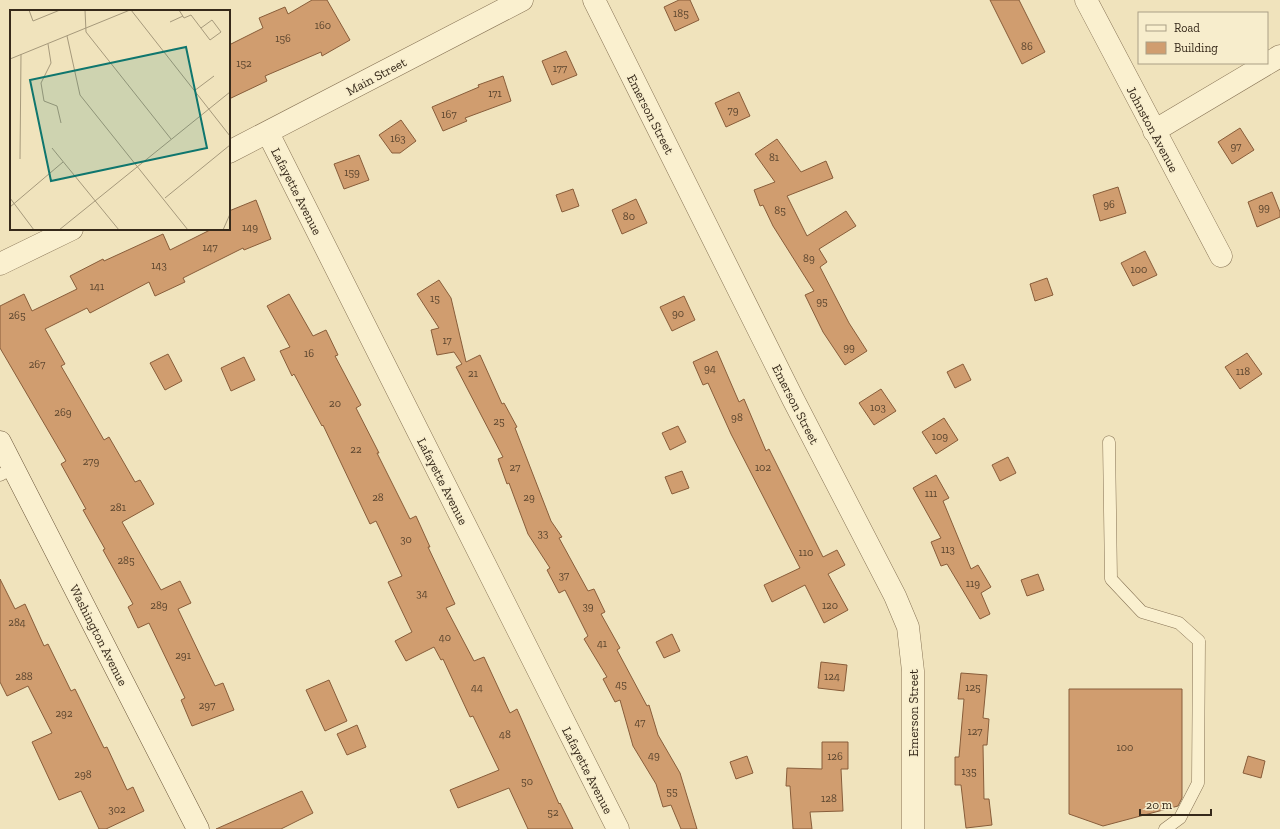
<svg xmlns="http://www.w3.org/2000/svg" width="1280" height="829" font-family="'Zilla Slab',serif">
	<rect width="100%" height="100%" fill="#f0e3bc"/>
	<!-- building -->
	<g fill="#d09d6f" stroke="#885d3a">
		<polygon points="312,0 327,0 350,40 322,56 321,52 265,76 267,81 229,99 229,45 263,28 259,18 285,7 288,14"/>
		<polygon points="679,0 690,0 699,20 675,31 664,7"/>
		<polygon points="990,0 1019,0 1045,52 1022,64"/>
		<polygon points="566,51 577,75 552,85 542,61"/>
		<polygon points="503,76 511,101 465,118 467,121 443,131 432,107 479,87 478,85"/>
		<polygon points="739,92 750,116 726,127 715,103"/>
		<polygon points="401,120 416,141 400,153 392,153 379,135"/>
		<polygon points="1240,128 1254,150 1232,164 1218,142"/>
		<polygon points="777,139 801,172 826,161 833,178 787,196 807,236 846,211 856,226 819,249 827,262 820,267 849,323 867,351 845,365 823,332 805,295 814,291 773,226 763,205 760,206 754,190 775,182 755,154"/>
		<polygon points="359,155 369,180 344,189 334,164"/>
		<polygon points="1118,187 1126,213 1100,221 1093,195"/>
		<polygon points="573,189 579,206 562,212 556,195"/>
		<polygon points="1272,192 1280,212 1280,217 1257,227 1248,202"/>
		<polygon points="636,199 647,223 622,234 612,210"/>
		<polygon points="256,200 271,239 244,250 243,248 183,278 185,282 155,296 149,282 90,313 87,308 45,329 65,364 61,366 104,440 109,437 135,482 140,480 154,504 122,522 161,590 180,581 191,603 178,609 215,686 223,683 234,710 192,726 181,700 185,698 149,623 138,628 128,607 133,604 103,550 105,549 83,510 86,509 61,464 66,461 0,348 0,306 24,294 32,311 77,289 70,276 103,259 104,261 163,234 170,250 212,229 229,229 229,211"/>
		<polygon points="1145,251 1157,275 1133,286 1121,263"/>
		<polygon points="1047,278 1053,295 1035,301 1030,284"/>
		<polygon points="439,280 451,298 466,362 480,355 502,404 504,403 517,427 515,428 551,521 562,537 559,538 588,591 594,589 605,612 601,614 620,648 617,650 647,706 649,705 658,735 680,773 697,829 681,829 671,805 663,807 656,784 633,746 620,700 615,702 603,679 607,677 584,639 588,636 565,590 559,593 547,570 550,568 528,534 509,483 507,484 498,459 503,457 456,367 462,364 454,352 437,355 431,330 439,328 417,294"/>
		<polygon points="289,294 313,336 326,330 338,355 335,356 361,405 356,408 379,453 377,453 410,519 416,516 430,547 428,547 455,604 446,608 474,661 484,657 510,713 517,709 559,804 560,803 573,829 528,829 509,788 458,808 450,790 499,770 473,716 470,717 443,659 441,660 434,647 406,661 395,641 412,632 388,582 402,576 376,521 370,524 323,425 322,426 294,374 292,376 280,351 290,347 267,306"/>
		<polygon points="684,296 695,320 672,331 660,307"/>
		<polygon points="717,351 739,402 744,399 766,451 769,449 823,557 837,550 845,565 828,574 848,610 824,623 805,585 772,602 764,585 800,568 731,434 708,383 703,385 693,362"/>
		<polygon points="1247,353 1262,374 1240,389 1225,367"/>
		<polygon points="168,354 182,381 165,390 150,363"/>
		<polygon points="244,357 255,380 231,391 221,368"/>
		<polygon points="963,364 971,380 955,388 947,372"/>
		<polygon points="881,389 896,411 874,425 859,403"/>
		<polygon points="944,418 958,440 936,454 922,432"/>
		<polygon points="678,426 686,442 670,450 662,433"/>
		<polygon points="1008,457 1016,473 1000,481 992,465"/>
		<polygon points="682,471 689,488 672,494 665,477"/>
		<polygon points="936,475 949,498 943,501 971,569 978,565 991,587 981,593 990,614 980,619 947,564 941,566 931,542 941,538 913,488"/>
		<polygon points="1038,574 1044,590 1027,596 1021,580"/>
		<polygon points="0,579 15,609 25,604 44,646 48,644 71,691 75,689 104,748 107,747 127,790 133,787 144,811 106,829 99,829 81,791 59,800 32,742 52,733 28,686 7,696 0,682"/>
		<polygon points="672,634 680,651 664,658 656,642"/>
		<polygon points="821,662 847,665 844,691 818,688"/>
		<polygon points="961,673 987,675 983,718 989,719 987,745 983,745 984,799 989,799 992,825 966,828 961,785 955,785 955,757 959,757 964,699 958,699"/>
		<polygon points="329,680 347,721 325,731 306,690"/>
		<polygon points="1069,689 1182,689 1182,798 1178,806 1103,826 1069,814"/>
		<polygon points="357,725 366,747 347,755 337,734"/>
		<polygon points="822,742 848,742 848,769 841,769 843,811 810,812 812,829 793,829 790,786 786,786 787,768 822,769"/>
		<polygon points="747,756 753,773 736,779 730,762"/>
		<polygon points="1248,756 1265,761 1261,778 1243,773"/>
		<polygon points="302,791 313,813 281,829 216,829"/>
	</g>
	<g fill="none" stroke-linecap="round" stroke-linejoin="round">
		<!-- lane casing -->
		<g stroke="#877355" stroke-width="13">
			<g id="lane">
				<polyline points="1109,442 1111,579 1142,612 1179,623 1199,641 1198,783 1180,818 1165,829"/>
				<polyline points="0,475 13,468"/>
			</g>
		</g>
		<!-- street casing -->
		<g stroke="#877355" stroke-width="23">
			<g id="street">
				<polyline points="594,0 793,399 895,596 908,627 913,671 913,829"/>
				<polyline points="1086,0 1221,256"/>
				<polyline points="1154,131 1280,56"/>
				<polyline points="268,133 618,829"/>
				<polyline points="229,152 522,0"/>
				<polyline points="0,264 72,229"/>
			</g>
		</g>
		<!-- secondary casing -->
		<g stroke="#695438" stroke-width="23">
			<polyline id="secondary" points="0,442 198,829"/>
		</g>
		<!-- lane -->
		<use href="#lane" stroke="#faf0cf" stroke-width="12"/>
		<!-- street -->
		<use href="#street" stroke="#faf0cf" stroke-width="22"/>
		<!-- secondary -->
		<use href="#secondary" stroke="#faf0cf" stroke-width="22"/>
	</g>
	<g text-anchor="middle" stroke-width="3" stroke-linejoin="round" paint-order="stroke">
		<!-- number labels -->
		<g font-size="11" fill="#5c462f">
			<text x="681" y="17">185</text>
			<text x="323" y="29">160</text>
			<text x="283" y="42">156</text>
			<text x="1027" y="50">86</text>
			<text x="244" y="67">152</text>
			<text x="560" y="72">177</text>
			<text x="495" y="97">171</text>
			<text x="733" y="114">79</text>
			<text x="449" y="118">167</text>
			<text x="398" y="142">163</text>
			<text x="1236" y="150">97</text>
			<text x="774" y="161">81</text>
			<text x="352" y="176">159</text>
			<text x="1109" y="208">96</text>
			<text x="1264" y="211">99</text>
			<text x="780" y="214">85</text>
			<text x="629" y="220">80</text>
			<text x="250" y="231">149</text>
			<text x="210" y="251">147</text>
			<text x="809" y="262">89</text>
			<text x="159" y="269">143</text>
			<text x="1139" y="273">100</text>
			<text x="97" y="290">141</text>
			<text x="435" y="302">15</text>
			<text x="822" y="305">95</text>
			<text x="678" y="317">90</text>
			<text x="17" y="319">265</text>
			<text x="447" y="344">17</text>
			<text x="849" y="351">99</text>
			<text x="309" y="357">16</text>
			<text x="37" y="368">267</text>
			<text x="710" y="372">94</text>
			<text x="1243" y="375">118</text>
			<text x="473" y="377">21</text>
			<text x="335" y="407">20</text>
			<text x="878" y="411">103</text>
			<text x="63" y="416">269</text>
			<text x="737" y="421">98</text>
			<text x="499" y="425">25</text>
			<text x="940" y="440">109</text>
			<text x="356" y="453">22</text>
			<text x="91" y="465">279</text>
			<text x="515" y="471">27</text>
			<text x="763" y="471">102</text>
			<text x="931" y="497">111</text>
			<text x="378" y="501">28</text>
			<text x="529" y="501">29</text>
			<text x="118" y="511">281</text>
			<text x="543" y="537">33</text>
			<text x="406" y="543">30</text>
			<text x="948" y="553">113</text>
			<text x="806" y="556">110</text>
			<text x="126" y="564">285</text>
			<text x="564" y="579">37</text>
			<text x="973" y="587">119</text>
			<text x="422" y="597">34</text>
			<text x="159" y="609">289</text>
			<text x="830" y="609">120</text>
			<text x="588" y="610">39</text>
			<text x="17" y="626">284</text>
			<text x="445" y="641">40</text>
			<text x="602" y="647">41</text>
			<text x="183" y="659">291</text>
			<text x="24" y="680">288</text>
			<text x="832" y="680">124</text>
			<text x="621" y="688">45</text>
			<text x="477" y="691">44</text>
			<text x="973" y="691">125</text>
			<text x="207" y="709">297</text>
			<text x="64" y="717">292</text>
			<text x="640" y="726">47</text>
			<text x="975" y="735">127</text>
			<text x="505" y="738">48</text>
			<text x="1125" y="751">100</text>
			<text x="654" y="759">49</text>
			<text x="835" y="760">126</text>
			<text x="969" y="775">135</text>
			<text x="83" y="778">298</text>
			<text x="527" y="785">50</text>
			<text x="672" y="795">55</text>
			<text x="829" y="802">128</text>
			<text x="117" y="813">302</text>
			<text x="553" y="816">52</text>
		</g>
		<!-- street labels -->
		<g font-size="13" fill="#36291a" stroke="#f7edcc">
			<text transform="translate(376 76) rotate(-28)" y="5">Main Street</text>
			<text transform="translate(651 114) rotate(63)" y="5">Emerson Street</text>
			<text transform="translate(1153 129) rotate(62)" y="5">Johnston Avenue</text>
			<text transform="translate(297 191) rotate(63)" y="5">Lafayette Avenue</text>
			<text transform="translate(796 404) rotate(63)" y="5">Emerson Street</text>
			<text transform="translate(443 481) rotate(63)" y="5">Lafayette Avenue</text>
			<text transform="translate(99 635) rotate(63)" y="5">Washington Avenue</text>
			<text transform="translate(913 713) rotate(-90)" y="5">Emerson Street</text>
			<text transform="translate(588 770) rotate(63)" y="5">Lafayette Avenue</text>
		</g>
	</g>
	<!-- overview -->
	<g transform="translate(10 10)">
		<rect width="220" height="220" fill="#f0e3bc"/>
		<path fill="none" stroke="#a6997b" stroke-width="1" d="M19 0 23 11 50 0M75 0 76 22 161 129M121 0 220 126M169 0 174 8 181 5 200 30 211 22 202 10 191 18M160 12 173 6M57 26 70 85 178 220M38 34 41 53 31 73 34 91 47 96 51 113M0 49 120 0M184 81 204 66M42 138 109 220M10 149 11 44M0 188 24 220M155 188 220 135M0 197 53 152M49 220 220 82M213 220 220 204"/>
		<path fill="#0f766e" fill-opacity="0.15" stroke="#0f766e" stroke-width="2" d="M176 37 197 138 41 171 20 70Z"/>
		<rect width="220" height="220" fill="none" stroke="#36291a" stroke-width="2"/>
	</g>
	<!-- legend -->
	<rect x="1138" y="12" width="130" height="52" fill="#f7edcc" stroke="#aa9f85"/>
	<rect x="1146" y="25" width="20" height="6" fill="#faf0cf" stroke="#aa9f85"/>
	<text x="1174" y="32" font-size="12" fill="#36291a">Road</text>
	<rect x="1146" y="42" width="20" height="12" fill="#d09d6f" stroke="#aa9f85"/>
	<text x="1174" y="52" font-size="12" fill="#36291a">Building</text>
	<!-- scale -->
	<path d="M1140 809v6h71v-6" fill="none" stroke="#36291a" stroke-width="2"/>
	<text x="1146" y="809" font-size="12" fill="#36291a" stroke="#f7edcc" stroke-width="3" paint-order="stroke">20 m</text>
</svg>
